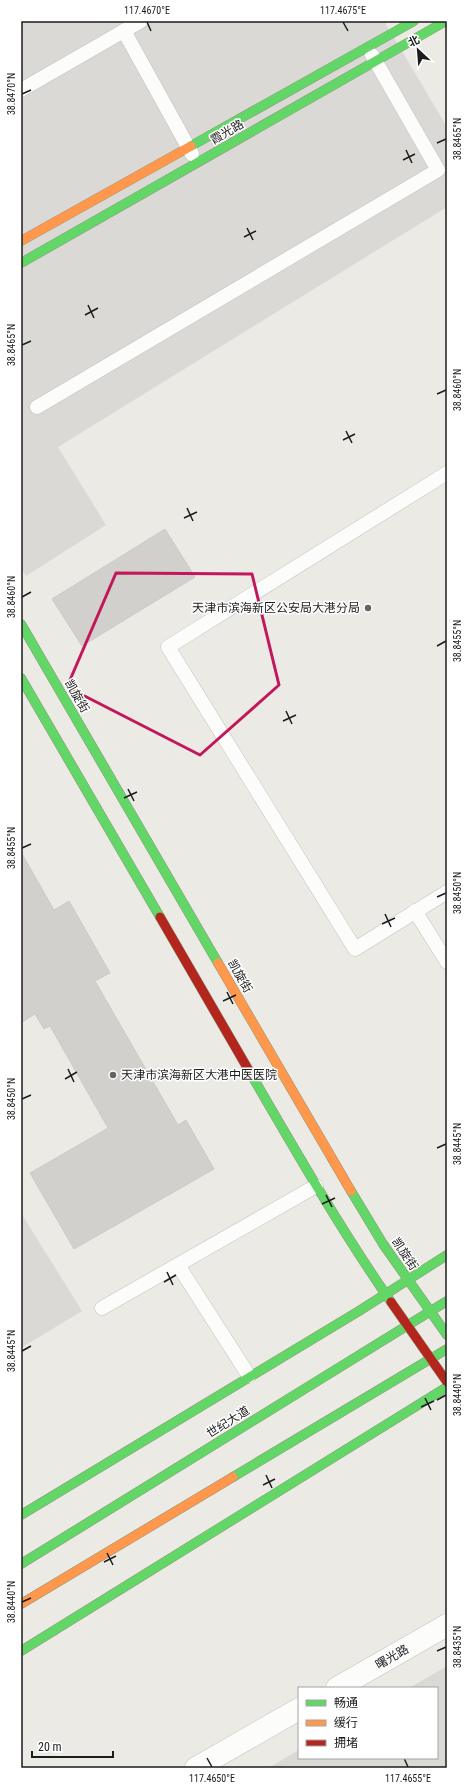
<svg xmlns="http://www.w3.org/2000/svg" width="468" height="1789" font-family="'Roboto Condensed','Noto Sans SC',sans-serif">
	<rect width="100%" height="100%" fill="#ebeae5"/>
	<!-- residential -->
	<g fill="#dad9d6">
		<polygon points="21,21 384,21 447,127 447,207 58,447 106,525 26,576 21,568"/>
		<polygon points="21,1213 82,1311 21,1348"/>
		<polygon points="447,1666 447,1768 268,1768 299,1750 299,1758 437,1758 437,1688 409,1688"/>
	</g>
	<!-- building -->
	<g fill="#d1d0cc" stroke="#cecbc6">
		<polygon points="165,529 195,577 82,646 52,599"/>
		<polygon points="21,852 54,910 69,901 110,973 95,981 178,1125 186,1120 214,1169 74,1249 30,1173 108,1128 50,1026 44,1029 35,1014 21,1023"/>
	</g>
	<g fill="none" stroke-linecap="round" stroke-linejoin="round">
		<!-- lane casing -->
		<g stroke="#c3c3c1" stroke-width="15">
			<g id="lane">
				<polyline points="124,31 192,154"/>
				<polyline points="21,90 141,21"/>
				<polyline points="37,407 438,170 372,55"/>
				<polyline points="447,473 168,647 355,949 447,892"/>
				<polyline points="415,911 447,962"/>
				<polyline points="178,1265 249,1376"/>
				<polyline points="102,1308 316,1186"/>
			</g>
		</g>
		<!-- street casing -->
		<g stroke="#c3c3c1" stroke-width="23">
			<g id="street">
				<polyline points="337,1688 447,1625"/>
				<polyline points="196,1768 299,1709"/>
			</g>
		</g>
		<!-- fast casing -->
		<g stroke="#92957c" stroke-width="10">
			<g id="fast">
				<polyline points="191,146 414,21"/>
				<polyline points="21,263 446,21"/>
				<polyline points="21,624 218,963"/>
				<polyline points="21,678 160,917"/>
				<path d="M248 1069C294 1148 339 1227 391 1302"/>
				<polyline points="351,1191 383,1244 447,1335"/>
				<polyline points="233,1477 447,1349"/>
				<polyline points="21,1515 359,1311 447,1255"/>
				<polyline points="21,1564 447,1301"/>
				<polyline points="21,1651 447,1387"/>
			</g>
		</g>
		<!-- slow casing -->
		<g stroke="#92957c" stroke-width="10">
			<g id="slow">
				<polyline points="21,241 191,146"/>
				<polyline points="218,963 351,1191"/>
				<polyline points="21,1604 233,1477"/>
			</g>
		</g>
		<!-- jam casing -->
		<g stroke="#92957c" stroke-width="10">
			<g id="jam">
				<polyline points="160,917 248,1069"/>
				<polyline points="391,1302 447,1382"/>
			</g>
		</g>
		<!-- lane -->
		<use href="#lane" stroke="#fcfcfb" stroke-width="14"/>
		<!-- street -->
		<use href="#street" stroke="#fcfcfb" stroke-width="22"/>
		<!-- fast -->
		<use href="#fast" stroke="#63d668" stroke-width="9"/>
		<!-- slow -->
		<use href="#slow" stroke="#ff974d" stroke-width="9"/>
		<!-- jam -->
		<use href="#jam" stroke="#b3261e" stroke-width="9"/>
	</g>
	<!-- marked area -->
	<path fill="none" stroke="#c2185b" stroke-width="3" stroke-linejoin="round" d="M116 573 252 574 279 685 200 755 67 687Z"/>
	<!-- ticks -->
	<path fill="none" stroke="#1c1c1c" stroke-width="1.5" d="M147 22 151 31M343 22 348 31M22 94 31 90M437 143 446 139M406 150 412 163M403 160 415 154M247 228 253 240M244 237 256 231M88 305 94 318M85 315 98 308M22 345 31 341M437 394 446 390M346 431 352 443M343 440 355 434M187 508 193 521M184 518 197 512M22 597 31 592M437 646 446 641M286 711 292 724M283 721 296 715M128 789 134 801M124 798 137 792M22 848 31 844M437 897 446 893M385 914 391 927M382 924 395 918M227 992 233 1004M223 1001 236 995M68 1069 74 1082M65 1079 77 1072M22 1099 31 1095M437 1148 446 1144M326 1195 332 1207M322 1204 335 1198M167 1272 173 1285M164 1282 176 1275M22 1351 31 1346M425 1398 431 1410M437 1400 446 1395M421 1407 434 1401M266 1475 272 1488M263 1485 275 1479M107 1553 113 1565M104 1562 116 1556M22 1602 31 1598M437 1651 446 1647M207 1758 212 1767M404 1758 408 1767"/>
	<!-- markers -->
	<g fill="#646462" stroke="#fff" stroke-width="1.5">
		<circle cx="368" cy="608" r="4"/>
		<circle cx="113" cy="1075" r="4"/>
	</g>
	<g text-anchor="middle" stroke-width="3" stroke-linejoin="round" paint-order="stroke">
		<!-- street labels -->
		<g font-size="12" fill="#1c1c1c" stroke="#fff">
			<text transform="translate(227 132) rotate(-30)" y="4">霞光路</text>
			<text transform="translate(77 696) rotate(60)" y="4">凯旋街</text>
			<text transform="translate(240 976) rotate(60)" y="4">凯旋街</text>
			<text transform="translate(405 1254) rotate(56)" y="4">凯旋街</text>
			<text transform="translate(228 1422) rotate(-32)" y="4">世纪大道</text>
			<text transform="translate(392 1657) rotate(-30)" y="4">曙光路</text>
		</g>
		<!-- poi labels -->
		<g font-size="12" fill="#1c1c1c" stroke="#fff" text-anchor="end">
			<text x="360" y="612">天津市滨海新区公安局大港分局</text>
			<text x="121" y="1079" text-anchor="start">天津市滨海新区大港中医医院</text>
		</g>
	</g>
	<!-- border -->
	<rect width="468" height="1789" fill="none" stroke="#ffffff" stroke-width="44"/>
	<!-- legend -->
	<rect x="298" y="1687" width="140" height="72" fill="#ffffff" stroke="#a4a4a4"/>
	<rect x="306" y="1700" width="20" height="6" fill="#63d668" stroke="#a4a4a4"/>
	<text x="334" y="1707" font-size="12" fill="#1c1c1c">畅通</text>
	<rect x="306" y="1720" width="20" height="6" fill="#ff974d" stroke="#a4a4a4"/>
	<text x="334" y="1727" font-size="12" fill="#1c1c1c">缓行</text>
	<rect x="306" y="1740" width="20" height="6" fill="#b3261e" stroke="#a4a4a4"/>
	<text x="334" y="1747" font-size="12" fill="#1c1c1c">拥堵</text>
	<!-- north arrow -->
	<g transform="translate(418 50) rotate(334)" stroke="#ffffff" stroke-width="3" paint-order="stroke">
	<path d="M0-3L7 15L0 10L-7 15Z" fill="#1c1c1c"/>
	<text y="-6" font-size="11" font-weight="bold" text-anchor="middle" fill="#1c1c1c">北</text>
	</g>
	<!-- scale -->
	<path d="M32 1751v6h81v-6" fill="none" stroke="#1c1c1c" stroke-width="2"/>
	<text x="38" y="1751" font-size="12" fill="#1c1c1c" stroke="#ffffff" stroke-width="3" paint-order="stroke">20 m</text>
	<rect x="22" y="22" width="424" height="1745" fill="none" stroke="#1c1c1c" stroke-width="1.5"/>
	<g font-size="10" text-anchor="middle" fill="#1c1c1c">
		<text x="147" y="14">117.4670°E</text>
		<text x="343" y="14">117.4675°E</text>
		<text transform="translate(11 94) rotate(-90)" y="4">38.8470°N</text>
		<text transform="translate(457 139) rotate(-90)" y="4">38.8465°N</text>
		<text transform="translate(11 345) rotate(-90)" y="4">38.8465°N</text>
		<text transform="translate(457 390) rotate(-90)" y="4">38.8460°N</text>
		<text transform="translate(11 597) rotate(-90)" y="4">38.8460°N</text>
		<text transform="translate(457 641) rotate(-90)" y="4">38.8455°N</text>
		<text transform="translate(11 848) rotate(-90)" y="4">38.8455°N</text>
		<text transform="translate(457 893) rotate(-90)" y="4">38.8450°N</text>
		<text transform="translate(11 1099) rotate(-90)" y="4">38.8450°N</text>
		<text transform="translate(457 1144) rotate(-90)" y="4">38.8445°N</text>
		<text transform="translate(11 1351) rotate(-90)" y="4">38.8445°N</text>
		<text transform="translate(457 1395) rotate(-90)" y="4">38.8440°N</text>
		<text transform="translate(11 1602) rotate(-90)" y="4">38.8440°N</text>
		<text transform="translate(457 1647) rotate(-90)" y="4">38.8435°N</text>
		<text x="212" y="1782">117.4650°E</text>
		<text x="408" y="1782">117.4655°E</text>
	</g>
</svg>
